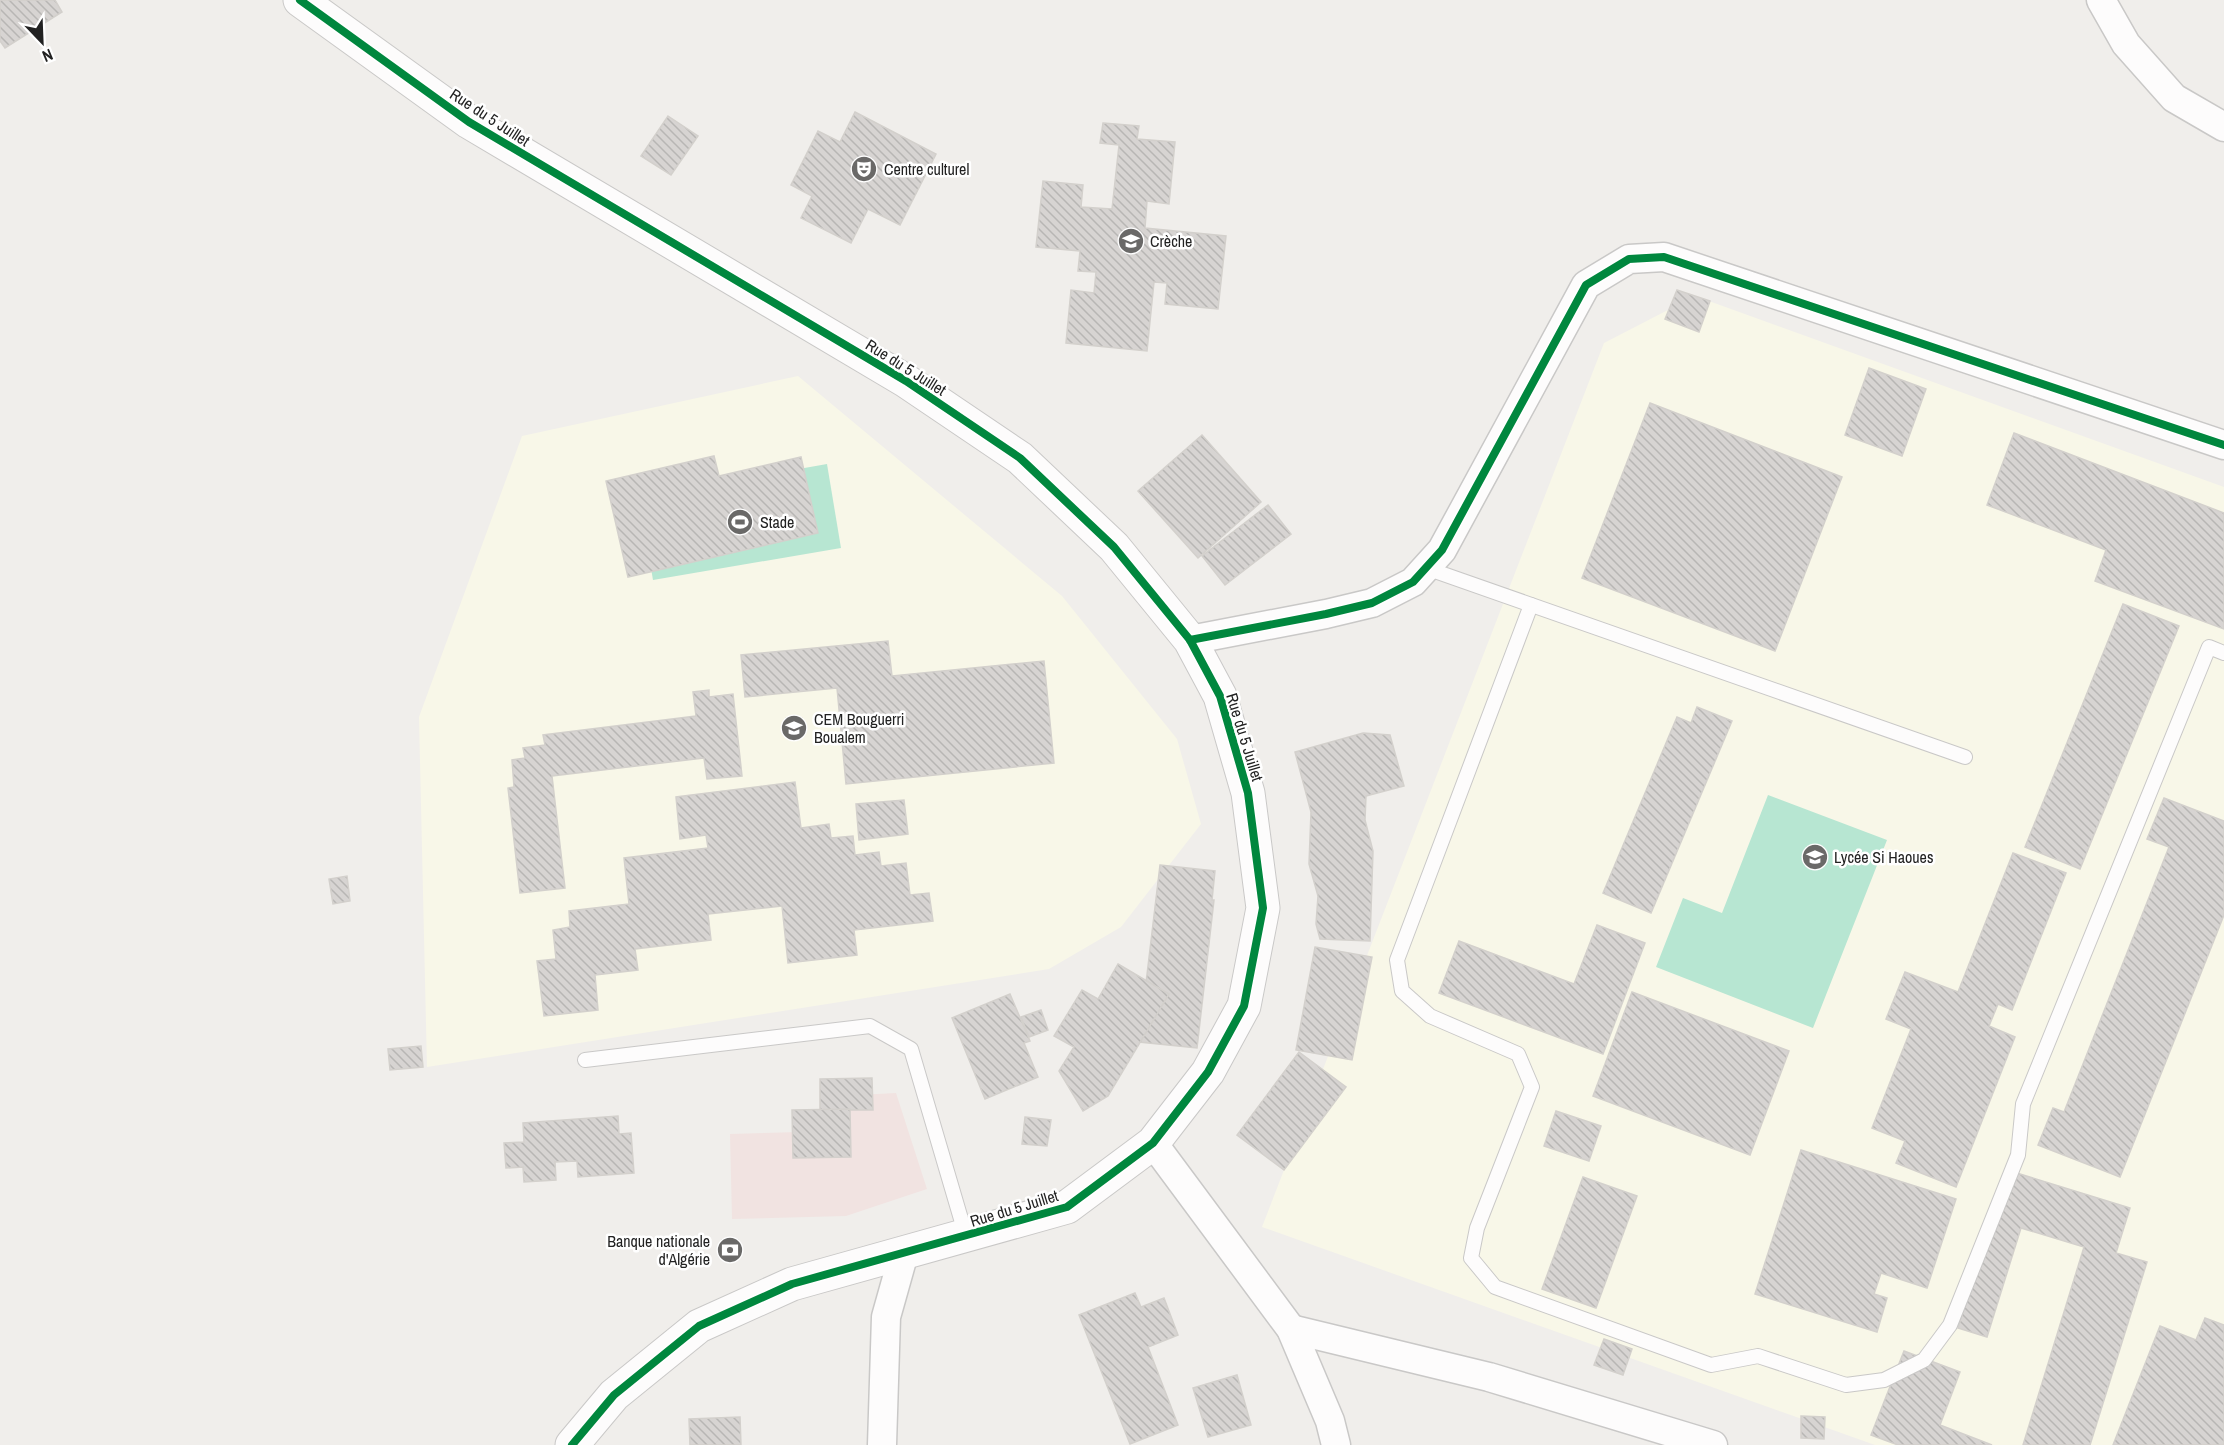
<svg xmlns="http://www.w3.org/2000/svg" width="2224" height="1445" font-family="'Archivo Narrow',sans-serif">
	<defs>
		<pattern id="building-back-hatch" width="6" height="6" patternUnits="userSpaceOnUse" patternTransform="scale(1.5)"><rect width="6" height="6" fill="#d7d4d2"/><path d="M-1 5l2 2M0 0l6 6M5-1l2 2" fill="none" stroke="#b8b6b4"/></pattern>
	</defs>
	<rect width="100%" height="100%" fill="#f0eeeb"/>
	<!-- commercial -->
	<polygon fill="#f1e3e1" points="896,1093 927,1189 846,1216 732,1219 730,1134 839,1131 839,1096"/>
	<!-- education -->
	<g fill="#f8f7e8">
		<polygon points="1695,296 2224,487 2224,1445 1875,1445 1262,1227 1604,343"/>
		<polygon points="798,376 1062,596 1177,739 1201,824 1121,927 1049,969 427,1067 419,717 522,436"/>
	</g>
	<!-- pitch -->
	<g fill="#b7e6d2">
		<polygon points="827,464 841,548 653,580 639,497"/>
		<polygon points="1768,795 1887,840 1813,1028 1656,967 1683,898 1722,913"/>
	</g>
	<!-- building -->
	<g fill="url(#building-back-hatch)" stroke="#d3d0cc" stroke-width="1.5">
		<polygon points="0,0 55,0 62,12 5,48 0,41"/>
		<polygon points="855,112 936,154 900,225 868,209 851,243 801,218 812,196 791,185 818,131 840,142"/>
		<polygon points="668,116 698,136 671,175 641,156"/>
		<polygon points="1103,123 1139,126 1137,139 1175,142 1169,204 1147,201 1145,228 1226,236 1218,309 1165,304 1167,283 1154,282 1147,351 1066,343 1071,290 1094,293 1096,272 1078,271 1080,251 1036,247 1043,181 1083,185 1081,207 1112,209 1119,145 1100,143"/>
		<polygon points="1677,290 1710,301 1699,332 1665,319"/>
		<polygon points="1869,368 1926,389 1902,456 1845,435"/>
		<polygon points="1650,403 1842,477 1775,651 1582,578"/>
		<polygon points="2014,433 2224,513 2224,629 2095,581 2106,550 1987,505"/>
		<polygon points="1202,435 1261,502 1198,558 1138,491"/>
		<polygon points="714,456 719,476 801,457 818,533 628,577 606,481"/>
		<polygon points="1268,505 1291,534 1225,585 1202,556"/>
		<polygon points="2123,604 2179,626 2080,869 2025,847"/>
		<polygon points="888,641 892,676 1044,661 1054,763 846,784 837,688 745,697 741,655"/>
		<polygon points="709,690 709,697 733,694 742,776 707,779 704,758 552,776 565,888 520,893 508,788 514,787 512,760 525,758 523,748 545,745 543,735 696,716 693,692"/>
		<polygon points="1697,707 1732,721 1651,913 1603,893 1677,717 1691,723"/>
		<polygon points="1363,733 1390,735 1404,786 1366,796 1365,820 1373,851 1370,941 1320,939 1316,924 1318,896 1309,864 1311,812 1295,752"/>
		<polygon points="795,782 801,828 829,824 831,838 853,836 855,855 879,852 881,866 906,863 910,895 929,893 933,921 854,930 857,955 788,963 782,906 708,914 711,940 635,949 638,970 595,975 598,1010 544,1016 537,961 556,959 553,930 570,927 569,911 629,904 624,858 708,848 706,835 680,839 676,797"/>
		<polygon points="2164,798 2224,821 2224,915 2120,1177 2038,1145 2053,1108 2064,1112 2169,847 2147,839"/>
		<polygon points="904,800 908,834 859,840 856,804"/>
		<polygon points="2013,853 2066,873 2012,1010 1998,1004 1989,1026 2015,1037 1956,1187 1896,1163 1905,1141 1872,1128 1911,1029 1886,1019 1905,972 1958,992"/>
		<polygon points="1160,865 1215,871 1212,900 1214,900 1197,1048 1139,1042"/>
		<polygon points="347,876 350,901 333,904 329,879"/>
		<polygon points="1597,925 1645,943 1603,1054 1439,993 1459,941 1574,984"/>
		<polygon points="1315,947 1372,957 1352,1060 1296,1050"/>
		<polygon points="1118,964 1169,994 1108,1096 1083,1111 1059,1071 1074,1047 1054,1036 1082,990 1098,999"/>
		<polygon points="1632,992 1789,1051 1750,1155 1593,1096"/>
		<polygon points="1010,994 1030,1041 1024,1043 1038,1077 985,1099 952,1018"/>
		<polygon points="1041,1010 1048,1030 1029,1037 1021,1017"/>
		<polygon points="421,1046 423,1067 390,1070 388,1049"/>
		<polygon points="1299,1052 1346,1087 1284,1170 1237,1135"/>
		<polygon points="872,1078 873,1110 820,1110 820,1079"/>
		<polygon points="850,1109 851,1157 793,1158 792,1110"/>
		<polygon points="1556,1111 1601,1126 1589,1161 1544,1146"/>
		<polygon points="618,1116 619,1134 631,1133 634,1173 578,1177 577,1161 555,1162 556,1180 524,1182 523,1167 506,1168 504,1143 524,1142 523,1123"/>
		<polygon points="1025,1117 1051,1120 1047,1146 1022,1144"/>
		<polygon points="1801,1150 1956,1199 1927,1288 1881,1273 1874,1294 1887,1298 1877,1332 1755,1294"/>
		<polygon points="2007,1170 2130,1208 2116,1253 2147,1262 2090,1445 2023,1445 2084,1247 2021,1228 1987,1337 1958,1328"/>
		<polygon points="1583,1177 1637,1196 1596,1308 1542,1289"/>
		<polygon points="1135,1293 1141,1307 1164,1298 1178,1335 1148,1347 1178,1425 1130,1444 1079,1315"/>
		<polygon points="2205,1318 2224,1325 2224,1445 2113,1445 2160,1326 2196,1340"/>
		<polygon points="1604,1339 1632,1349 1623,1375 1594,1365"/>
		<polygon points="1904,1351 1960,1372 1940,1425 1992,1445 1898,1445 1871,1435"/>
		<polygon points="1237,1375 1251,1425 1208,1437 1193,1388"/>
		<polygon points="1801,1416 1825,1417 1824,1439 1801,1438"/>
		<polygon points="740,1417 741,1445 690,1445 689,1419"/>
	</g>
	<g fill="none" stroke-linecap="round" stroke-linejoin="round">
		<!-- service casing -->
		<g stroke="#c9c8c7" stroke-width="16">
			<g id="service">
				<polyline points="1426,568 1965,757"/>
				<polyline points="1531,605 1397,960 1402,991 1430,1016 1518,1054 1532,1087 1477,1228 1471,1258 1495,1287 1711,1365 1758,1356 1846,1385 1884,1380 1924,1360 1950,1325 2018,1155 2023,1104 2209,647 2224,653"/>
				<polyline points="585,1060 870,1026 911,1049 966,1236"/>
			</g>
		</g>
		<!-- minor casing -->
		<g stroke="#c9c8c7" stroke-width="31">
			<g id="minor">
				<polyline points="2101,0 2126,44 2174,98 2224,127"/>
				<polyline points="1190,640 1326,614 1372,603 1413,582 1442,550 1586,285 1629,259 1664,257 2224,445"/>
				<polyline points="1153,1143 1291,1329 1330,1421 1336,1445"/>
				<polyline points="1291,1329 1489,1377 1713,1445"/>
				<polyline points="882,1445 886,1317 904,1253"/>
			</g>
		</g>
		<!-- tertiary casing -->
		<g stroke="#c9c8c7" stroke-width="35">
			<polyline id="tertiary" points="300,0 469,122 906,381 1020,458 1114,547 1190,640 1220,696 1248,793 1263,908 1244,1006 1208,1072 1153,1143 1067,1207 792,1284 699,1326 614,1395 572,1445"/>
		</g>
		<!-- service -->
		<use href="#service" stroke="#fdfcfc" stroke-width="14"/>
		<!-- minor -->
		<use href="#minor" stroke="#fdfcfc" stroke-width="28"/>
		<!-- tertiary -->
		<use href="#tertiary" stroke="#fdfcfc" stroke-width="33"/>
		<!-- cycleway casing -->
		<g stroke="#fff" stroke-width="11">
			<g id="cycleway">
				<polyline points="300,0 469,122 906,381 1020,458 1114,547 1190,640 1220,696 1248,793 1263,908 1244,1006 1208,1072 1153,1143 1067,1207 792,1284 699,1326 614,1395 572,1445"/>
				<polyline points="1190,640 1326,614 1372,603 1413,582 1442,550 1586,285 1629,259 1664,257 2224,445"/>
			</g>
		</g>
		<!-- cycleway -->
		<use href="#cycleway" stroke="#00873e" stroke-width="8"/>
	</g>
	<!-- icons -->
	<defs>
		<g id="theatre-disc" transform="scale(1.35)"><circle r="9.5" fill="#6a6968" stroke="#fff"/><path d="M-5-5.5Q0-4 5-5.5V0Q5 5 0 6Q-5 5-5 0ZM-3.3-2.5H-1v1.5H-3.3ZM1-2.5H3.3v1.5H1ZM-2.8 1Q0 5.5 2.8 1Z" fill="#fff"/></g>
		<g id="school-disc" transform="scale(1.35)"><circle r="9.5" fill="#6a6968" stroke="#fff"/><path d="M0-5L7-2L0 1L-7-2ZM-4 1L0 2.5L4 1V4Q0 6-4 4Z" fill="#fff"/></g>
		<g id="stadium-disc" transform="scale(1.35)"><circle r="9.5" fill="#6a6968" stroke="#fff"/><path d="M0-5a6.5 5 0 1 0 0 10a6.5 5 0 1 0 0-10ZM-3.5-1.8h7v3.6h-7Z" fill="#fff"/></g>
		<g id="bank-disc" transform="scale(1.35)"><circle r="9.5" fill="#6a6968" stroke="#fff"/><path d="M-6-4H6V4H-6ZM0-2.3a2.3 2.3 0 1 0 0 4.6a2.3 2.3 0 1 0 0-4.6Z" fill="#fff"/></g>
	</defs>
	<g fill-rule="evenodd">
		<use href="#theatre-disc" x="864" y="169"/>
		<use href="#school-disc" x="1131" y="241"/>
		<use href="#stadium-disc" x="740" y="522"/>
		<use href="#school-disc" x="794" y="728"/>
		<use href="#school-disc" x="1815" y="857"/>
		<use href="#bank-disc" x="730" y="1250"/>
	</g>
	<g text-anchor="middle" stroke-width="5" stroke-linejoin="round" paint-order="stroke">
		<!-- street labels -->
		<g font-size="16" fill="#222" stroke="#fff">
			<text transform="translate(490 117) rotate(33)" y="6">Rue du 5 Juillet</text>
			<text transform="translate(906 367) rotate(32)" y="6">Rue du 5 Juillet</text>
			<text transform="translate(1245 737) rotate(73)" y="6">Rue du 5 Juillet</text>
			<text transform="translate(1014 1208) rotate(-17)" y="6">Rue du 5 Juillet</text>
		</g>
		<!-- poi labels -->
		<g font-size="16" fill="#222" stroke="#fff" text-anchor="start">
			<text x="884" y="175">Centre culturel</text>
			<text x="1150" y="247">Crèche</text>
			<text x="760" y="528">Stade</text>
			<text x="814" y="725">CEM Bouguerri<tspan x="814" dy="18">Boualem</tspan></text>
			<text x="1834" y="863">Lycée Si Haoues</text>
			<text x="710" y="1247" text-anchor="end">Banque nationale<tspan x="710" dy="18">d'Algérie</tspan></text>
		</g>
	</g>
	<!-- north arrow -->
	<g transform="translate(42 42) rotate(157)" stroke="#ffffff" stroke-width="4.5" paint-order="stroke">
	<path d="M0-4.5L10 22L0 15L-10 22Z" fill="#222222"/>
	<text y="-9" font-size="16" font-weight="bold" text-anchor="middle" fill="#222222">N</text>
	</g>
</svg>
